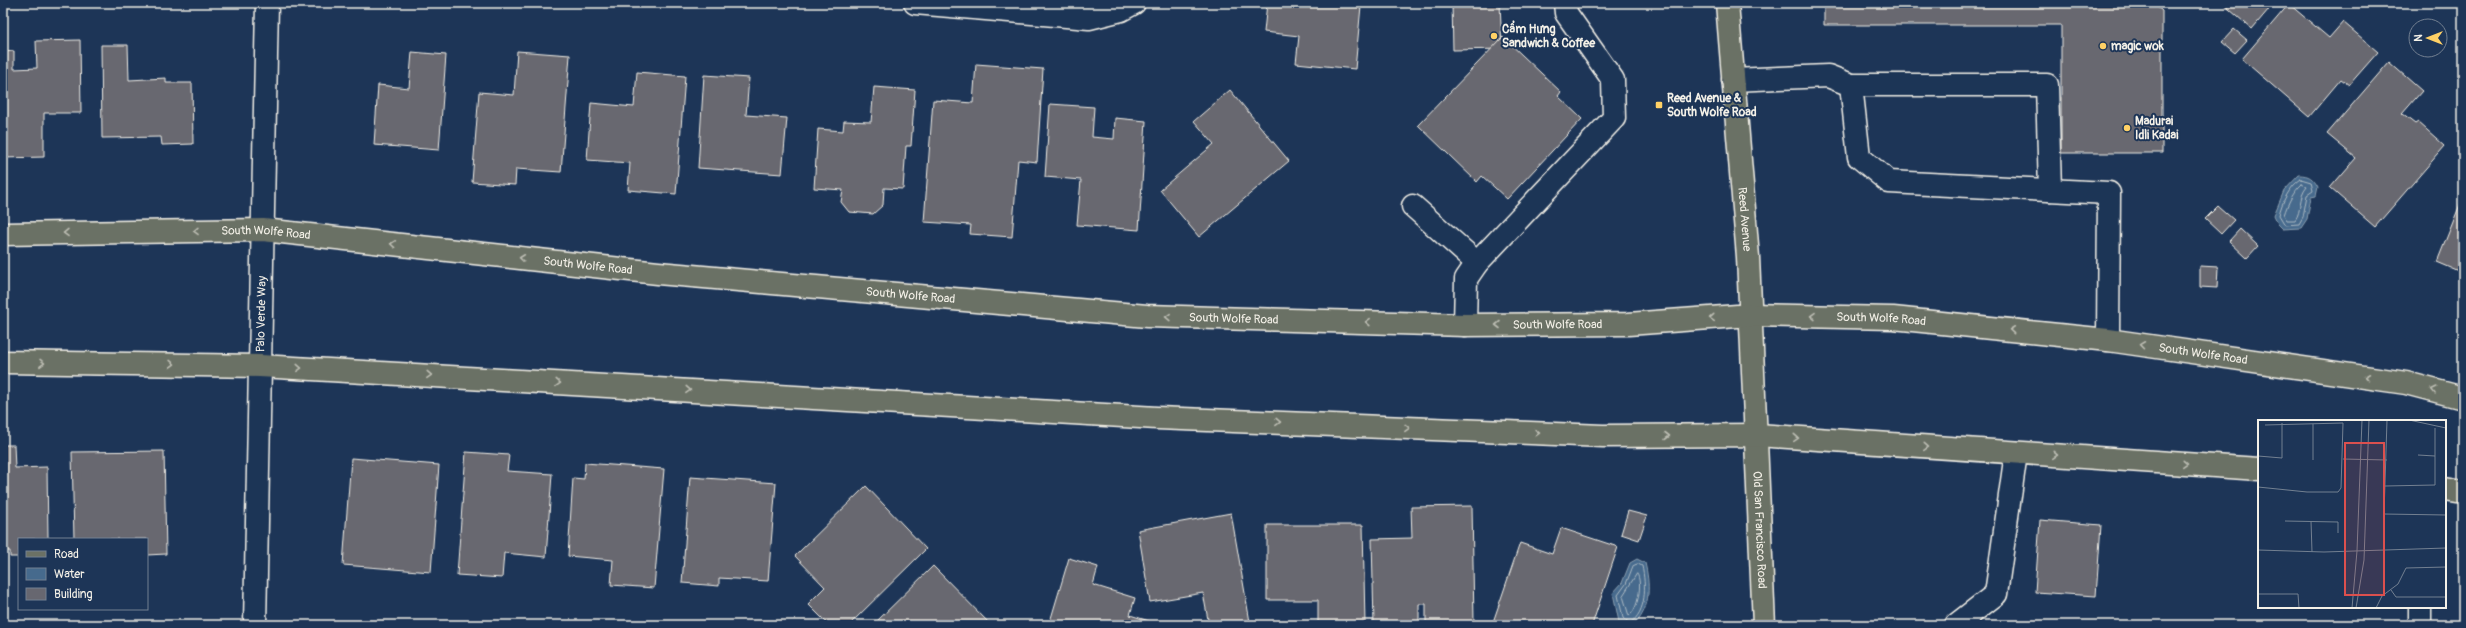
<svg xmlns="http://www.w3.org/2000/svg" width="2466" height="628" font-family="Pangolin,sans-serif">
	<rect width="100%" height="100%" fill="#1d3557"/>
	<filter id="ink" filterUnits="userSpaceOnUse"><feTurbulence type="fractalNoise" baseFrequency=".025" numOctaves="2"/><feDisplacementMap in="SourceGraphic" scale="8" xChannelSelector="R" yChannelSelector="G"/><feConvolveMatrix kernelMatrix="1 2 1 2 8 2 1 2 1" color-interpolation-filters="sRGB"/></filter>
	<g filter="url(#ink)">
		<!-- water -->
		<g fill="#466a8d" stroke="#8ca0b1">
			<path d="M2299 175C2309 175 2313 178 2318 187L2316 196 2311 197 2307 219 2301 228 2283 229 2278 224 2274 215 2284 191Z"/>
			<path d="M1637 559 1645 563C1650 584 1651 606 1636 623L1619 622 1613 593 1622 583 1630 563Z"/>
		</g>
		<g fill="none" stroke-linecap="round" stroke-linejoin="round">
			<!-- shore -->
			<g stroke="#aebbc4" stroke-width="1">
				<path d="M2301 179 2311 182 2313 191 2307 195 2303 217 2299 224 2285 225 2279 215C2282 202 2289 187 2301 179Z"/>
				<path d="M2302 184 2307 187C2298 197 2302 211 2295 220H2287L2284 215C2288 203 2293 192 2302 184Z"/>
				<path d="M1638 564 1642 566C1646 585 1647 612 1630 623L1623 618 1618 595 1626 584 1633 566Z"/>
				<path d="M1637 574C1643 582 1638 610 1629 616L1623 596Z"/>
			</g>
		</g>
		<!-- building -->
		<g fill="#676770" stroke="#f4f1e8">
			<polygon points="1267,3 1328,3 1361,6 1355,69 1296,63 1299,36 1264,32"/>
			<polygon points="1452,3 1500,3 1502,49 1453,50"/>
			<polygon points="1824,3 2153,3 2162,11 2162,153 2061,153 2061,25 1824,25"/>
			<polygon points="2222,3 2274,3 2252,29"/>
			<polygon points="2289,4 2329,38 2343,22 2378,52 2349,85 2341,79 2309,117 2242,59"/>
			<polygon points="2234,29 2247,40 2235,53 2222,42"/>
			<polygon points="1503,37 1561,92 1558,96 1582,119 1507,199 1482,176 1477,182 1418,125"/>
			<polygon points="80,40 81,113 44,113 44,157 3,158 3,52 14,51 14,69 37,68 36,41"/>
			<polygon points="101,45 128,45 129,80 166,78 166,83 192,83 193,144 162,145 161,137 102,138"/>
			<polygon points="517,51 570,55 561,172 516,169 515,185 472,182 479,92 514,95"/>
			<polygon points="412,52 446,55 439,150 374,145 378,85 409,88"/>
			<polygon points="2389,62 2422,91 2402,114 2415,124 2418,122 2445,146 2375,227 2330,188 2356,158 2327,134"/>
			<polygon points="976,64 1043,69 1037,162 1018,160 1012,237 970,234 971,225 924,222 933,100 973,103"/>
			<polygon points="637,72 685,76 676,194 628,190 630,163 587,160 591,103 634,107"/>
			<polygon points="704,75 749,78 746,115 787,118 782,174 698,168"/>
			<polygon points="874,87 915,90 911,146 906,146 903,189 884,188 883,205 873,214 849,212 841,202 843,190 814,188 818,129 843,131 844,121 871,122"/>
			<polygon points="1230,90 1289,161 1199,237 1160,190 1214,144 1194,121"/>
			<polygon points="1050,104 1094,107 1092,137 1114,139 1115,118 1146,121 1139,230 1077,225 1081,180 1045,177"/>
			<polygon points="2463,197 2463,273 2437,262"/>
			<polygon points="2218,206 2234,220 2221,234 2205,219"/>
			<polygon points="2240,229 2258,246 2247,258 2229,241"/>
			<polygon points="2200,266 2218,267 2217,288 2200,287"/>
			<polygon points="3,445 14,445 15,468 47,467 48,539 19,539 19,557 10,557 10,551 3,551"/>
			<polygon points="164,451 166,554 147,555 147,539 74,539 72,452"/>
			<polygon points="466,452 509,455 507,471 552,474 546,557 504,553 502,578 457,575"/>
			<polygon points="351,458 439,465 431,572 343,565"/>
			<polygon points="585,463 664,469 654,588 611,585 613,560 568,556 573,478 584,479"/>
			<polygon points="690,477 776,483 768,581 719,578 719,586 682,583"/>
			<polygon points="866,486 926,549 849,625 829,625 808,604 825,587 795,556"/>
			<polygon points="1472,506 1474,622 1426,623 1426,604 1419,604 1419,625 1374,625 1372,539 1412,538 1411,507"/>
			<polygon points="1628,511 1647,516 1639,540 1621,534"/>
			<polygon points="1231,513 1250,622 1235,625 1209,625 1203,593 1150,602 1138,530"/>
			<polygon points="2040,520 2101,525 2096,596 2035,592"/>
			<polygon points="1267,525 1363,525 1365,625 1318,625 1318,600 1267,600"/>
			<polygon points="1561,528 1618,547 1592,625 1492,625 1520,543 1552,554"/>
			<polygon points="1069,558 1098,567 1093,585 1135,598 1130,615 1149,621 1148,625 1049,625"/>
			<polygon points="933,566 991,625 873,625"/>
		</g>
		<g fill="none" stroke-linecap="round" stroke-linejoin="round">
			<!-- minor casing -->
			<g stroke="#f4f1e8" stroke-width="25">
				<g id="minor">
					<polyline points="915,3 1089,18 1121,10 1134,3"/>
					<polyline points="1733,80 1828,76 1851,85 1859,157 1889,182 2109,193 2108,340"/>
					<polyline points="1851,85 2047,85 2050,190"/>
					<polyline points="1413,206 1477,263"/>
					<polyline points="1465,325 1466,279 1477,263 1614,118 1613,80 1566,13 1565,3"/>
					<polyline points="2420,607 2420,625"/>
					<path id="s1" d="M255 625 267 3"/>
					<polyline points="1956,625 1996,594 2016,453"/>
				</g>
			</g>
			<!-- major casing -->
			<g stroke="#f4f1e8" stroke-width="25">
				<g id="major">
					<path id="s2" d="M1727 3 1748 257 1764 625"/>
					<path id="s3" d="M3 234 263 230 658 273 1147 316 1465 325 1628 324 1751 315 1893 318 2108 340 2406 383 2463 398"/>
					<polyline points="3,362 260,366 1157,418 1603,436 1757,435 2259,469"/>
					<polyline points="2445,489 2463,492"/>
				</g>
			</g>
			<!-- minor -->
			<use href="#minor" stroke="#1d3557" stroke-width="22"/>
			<!-- major -->
			<use href="#major" stroke="#6b7165" stroke-width="22"/>
		</g>
		<!-- one-way arrows -->
		<defs><path id="oneway-chevron" d="M-2-3.5L2.5 0L-2 3.5" fill="none" stroke-width="1.6" stroke-linecap="round" stroke-linejoin="round"/></defs>
		<g stroke="#bdbeb4">
			<use href="#oneway-chevron" transform="translate(196 231) rotate(179)"/>
			<use href="#oneway-chevron" transform="translate(66 233) rotate(179)"/>
			<use href="#oneway-chevron" transform="translate(393 244) rotate(-174)"/>
			<use href="#oneway-chevron" transform="translate(522 258) rotate(-174)"/>
			<use href="#oneway-chevron" transform="translate(1813 316) rotate(-179)"/>
			<use href="#oneway-chevron" transform="translate(1168 317) rotate(-178)"/>
			<use href="#oneway-chevron" transform="translate(1712 318) rotate(176)"/>
			<use href="#oneway-chevron" transform="translate(1368 322) rotate(-178)"/>
			<use href="#oneway-chevron" transform="translate(1498 325) rotate(180)"/>
			<use href="#oneway-chevron" transform="translate(2012 330) rotate(-174)"/>
			<use href="#oneway-chevron" transform="translate(2142 345) rotate(-172)"/>
			<use href="#oneway-chevron" transform="translate(42 363) rotate(1)"/>
			<use href="#oneway-chevron" transform="translate(172 364) rotate(1)"/>
			<use href="#oneway-chevron" transform="translate(299 368) rotate(3)"/>
			<use href="#oneway-chevron" transform="translate(429 375) rotate(3)"/>
			<use href="#oneway-chevron" transform="translate(2367 377) rotate(-172)"/>
			<use href="#oneway-chevron" transform="translate(558 383) rotate(3)"/>
			<use href="#oneway-chevron" transform="translate(688 390) rotate(3)"/>
			<use href="#oneway-chevron" transform="translate(2434 390) rotate(-166)"/>
			<use href="#oneway-chevron" transform="translate(1278 422) rotate(2)"/>
			<use href="#oneway-chevron" transform="translate(1407 428) rotate(2)"/>
			<use href="#oneway-chevron" transform="translate(1537 433) rotate(2)"/>
			<use href="#oneway-chevron" transform="translate(1667 436)"/>
			<use href="#oneway-chevron" transform="translate(1796 438) rotate(4)"/>
			<use href="#oneway-chevron" transform="translate(1926 447) rotate(4)"/>
			<use href="#oneway-chevron" transform="translate(2055 455) rotate(4)"/>
			<use href="#oneway-chevron" transform="translate(2185 464) rotate(4)"/>
		</g>
	</g>
	<!-- markers -->
	<g fill="#ffd166" stroke="#1d3557" stroke-width="1.5">
		<circle cx="1494" cy="36" r="4"/>
		<circle cx="2103" cy="46" r="4"/>
		<rect x="1655" y="101" width="8" height="8" rx="2"/>
		<circle cx="2127" cy="128" r="4"/>
	</g>
	<g text-anchor="middle" stroke-width="4" stroke-linejoin="round" paint-order="stroke">
		<!-- poi labels -->
		<g font-size="12" font-weight="bold" fill="#f4f1e8" stroke="#1d3557" text-anchor="start">
			<text x="1502" y="33">Cẩm Hưng<tspan x="1502" dy="14">Sandwich &amp; Coffee</tspan></text>
			<text x="2111" y="50">magic wok</text>
			<text x="1667" y="102">Reed Avenue &amp;<tspan x="1667" dy="14">South Wolfe Road</tspan></text>
			<text x="2135" y="125">Madurai<tspan x="2135" dy="14">Idli Kadai</tspan></text>
		</g>
		<!-- street labels -->
		<g font-size="12" fill="#f4f1e8" stroke="#1d3557">
			<text dy="4" stroke="none"><textPath href="#s2" startOffset="217">Reed Avenue</textPath></text>
			<text dy="4" stroke="none"><textPath href="#s3" startOffset="263">South Wolfe Road</textPath></text>
			<text dy="4" stroke="none"><textPath href="#s3" startOffset="587">South Wolfe Road</textPath></text>
			<text dy="4" stroke="none"><textPath href="#s3" startOffset="911">South Wolfe Road</textPath></text>
			<text dy="4" stroke="none"><textPath href="#s1" startOffset="311">Palo Verde Way</textPath></text>
			<text dy="4" stroke="none"><textPath href="#s3" startOffset="1235">South Wolfe Road</textPath></text>
			<text dy="4" stroke="none"><textPath href="#s3" startOffset="1883">South Wolfe Road</textPath></text>
			<text dy="4" stroke="none"><textPath href="#s3" startOffset="1559">South Wolfe Road</textPath></text>
			<text dy="4" stroke="none"><textPath href="#s3" startOffset="2207">South Wolfe Road</textPath></text>
			<text dy="4" stroke="none"><textPath href="#s2" startOffset="528">Old San Francisco Road</textPath></text>
		</g>
	</g>
	<!-- overview -->
	<g transform="translate(2258 420)">
		<rect width="188" height="188" fill="#1d3557"/>
		<path fill="none" stroke="#738091" stroke-width="1" d="M129 0 126 94 188 95M151 0 188 8M55 4V40M160 35 177 36M0 36 24 38V3M85 39 129 40M127 66 177 65V8M0 67 49 72H80L83 68 85 3 7 5M27 101 80 102V113M53 101 54 132M0 130 66 132 188 128M133 170 138 177H188M0 174H40L41 188M94 188 99 131 104 0M98 188 106 140 111 0M118 188 124 176 140 164 148 148 188 147"/>
		<path fill="#dc504e" fill-opacity="0.15" stroke="#dc504e" stroke-width="2" d="M87 23H126V175H87Z"/>
		<rect width="188" height="188" fill="none" stroke="#f4f1e8" stroke-width="2"/>
	</g>
	<!-- margin -->
	<rect width="2466" height="628" fill="none" stroke="#1d3557" stroke-width="16"/>
	<rect x="8" y="8" width="2450" height="612" fill="none" stroke="#f4f1e8" stroke-width="1.5" filter="url(#ink)"/>
	<!-- legend -->
	<rect x="18" y="538" width="130" height="72" fill="#1d3557" stroke="#738091"/>
	<rect x="26" y="551" width="20" height="6" fill="#6b7165" stroke="#738091"/>
	<text x="54" y="558" font-size="12" fill="#f4f1e8">Road</text>
	<rect x="26" y="568" width="20" height="12" fill="#466a8d" stroke="#738091"/>
	<text x="54" y="578" font-size="12" fill="#f4f1e8">Water</text>
	<rect x="26" y="588" width="20" height="12" fill="#676770" stroke="#738091"/>
	<text x="54" y="598" font-size="12" fill="#f4f1e8">Building</text>
	<!-- north arrow -->
	<g transform="translate(2428 38) rotate(270)"><circle r="19" fill="#1d3557" stroke="#738091"/>
	<path d="M0-3L7 15L0 10L-7 15Z" fill="#ffd166"/>
	<text y="-6" font-size="11" font-weight="bold" text-anchor="middle" fill="#f4f1e8">N</text>
	</g>
</svg>
